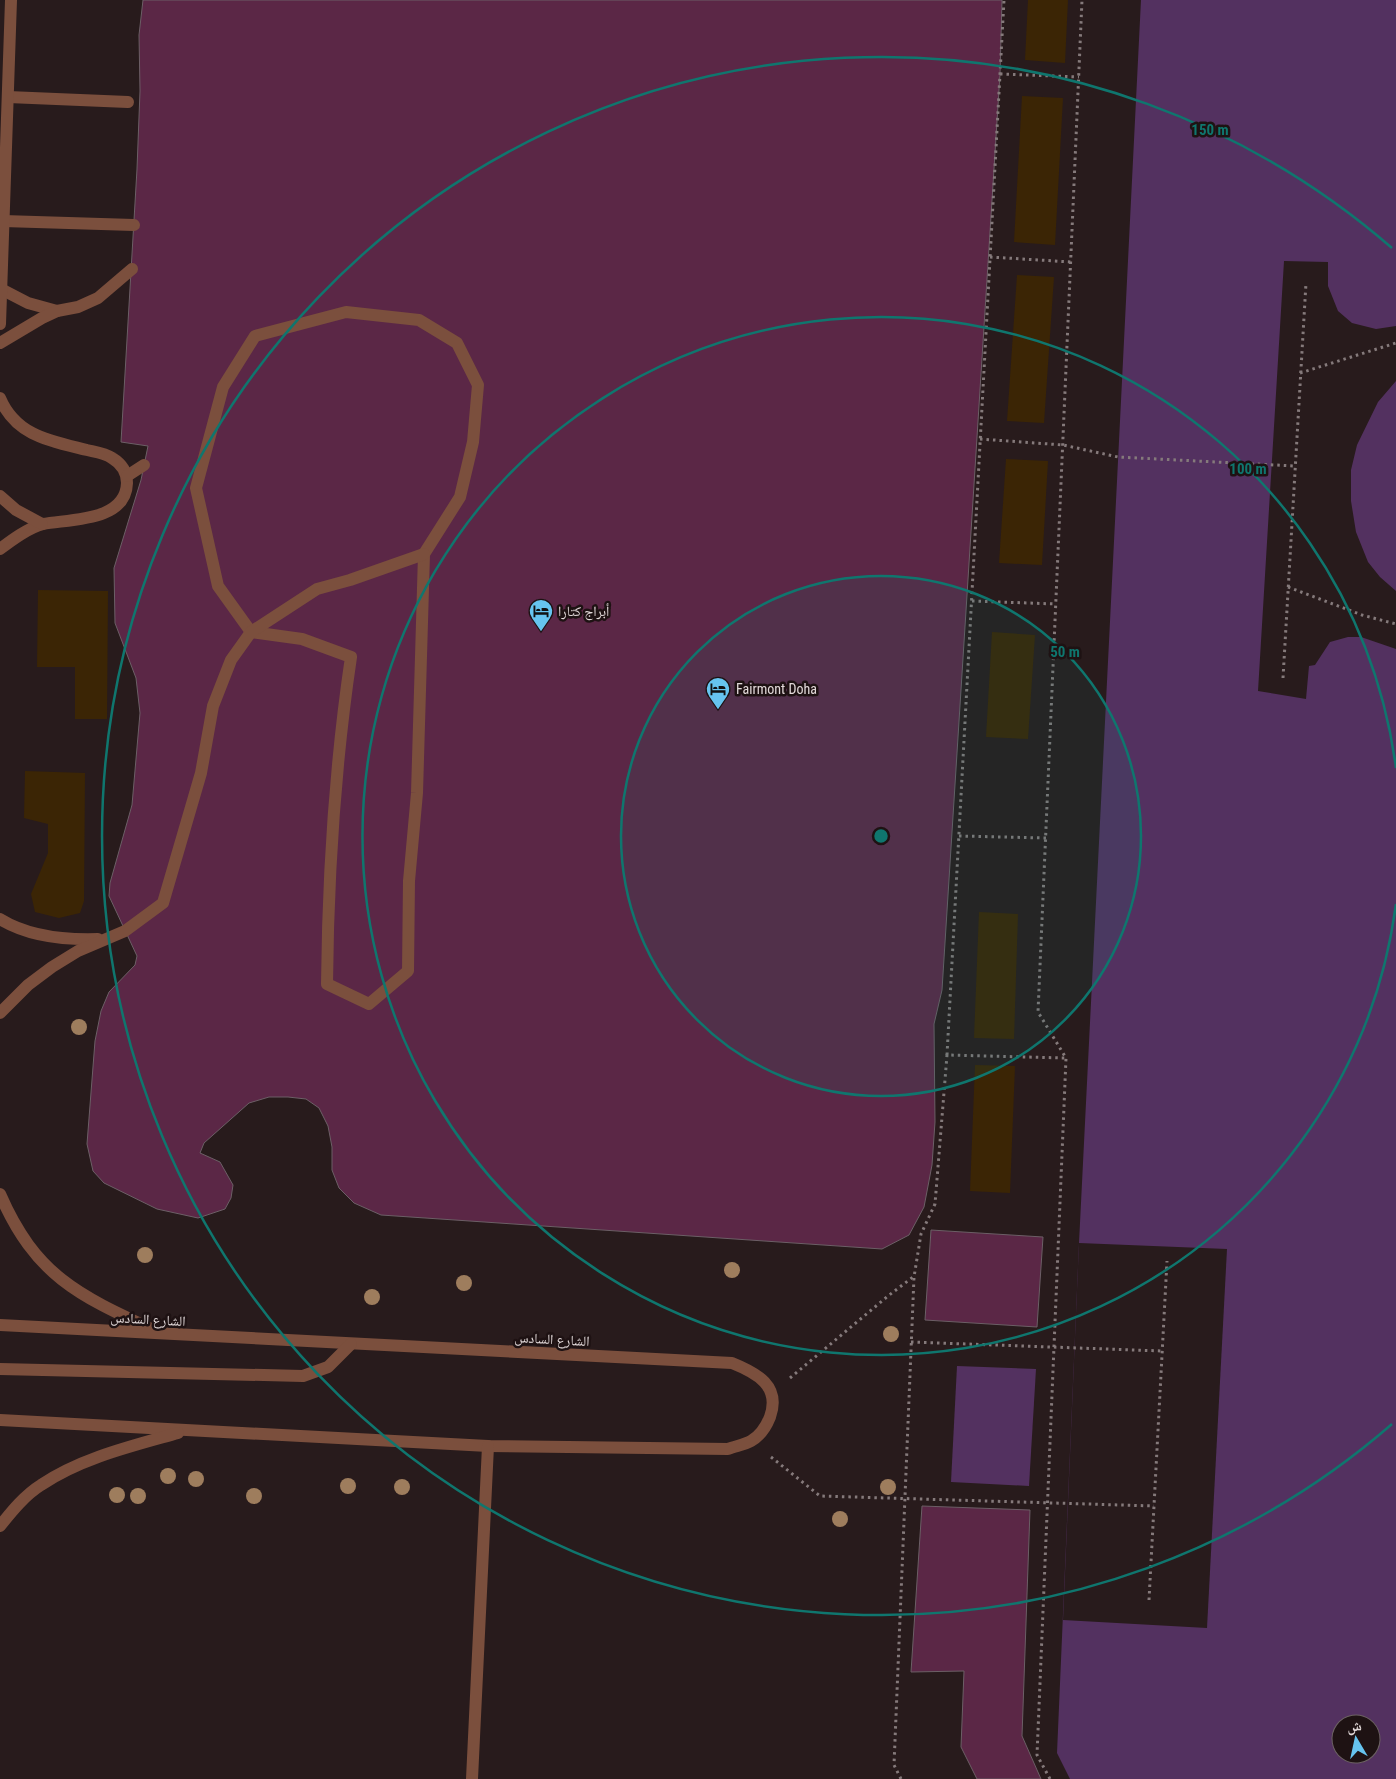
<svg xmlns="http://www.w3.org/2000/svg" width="1396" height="1779" font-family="'Roboto Condensed','Noto Naskh Arabic',sans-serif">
	<rect width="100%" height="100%" fill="#281b1c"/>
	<!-- green -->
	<g fill="#3b2505">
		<polygon points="1028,0 1068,0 1065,63 1025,60"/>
		<polygon points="1022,96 1063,98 1055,245 1014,242"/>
		<polygon points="1017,275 1054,277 1044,423 1007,421"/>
		<polygon points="1006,459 1048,461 1042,565 999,563"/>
		<polygon points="38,590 108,591 107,719 75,719 75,667 37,667"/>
		<polygon points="992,632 1035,635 1028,739 986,737"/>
		<polygon points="25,771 85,773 84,901 80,913 59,918 35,912 31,894 48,853 48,824 24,818"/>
		<polygon points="979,912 1018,914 1014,1039 974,1038"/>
		<polygon points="975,1065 1015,1066 1010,1193 970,1191"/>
	</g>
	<!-- water -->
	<g fill="#533160" fill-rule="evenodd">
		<path d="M1141 0H1396V1779H1070L1057 1753 1079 1243ZM1341 1724H1371V1754H1341Z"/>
		<polygon points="957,1366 1036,1369 1029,1486 951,1482"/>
	</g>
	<!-- pier -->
	<g fill="#281b1c">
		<polygon points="1284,261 1328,262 1328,286 1338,311 1352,323 1376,329 1396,326 1396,381 1378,402 1357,445 1351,470 1351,501 1356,532 1368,562 1380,577 1396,591 1396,649 1361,637 1348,637 1330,642 1315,665 1309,666 1306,699 1258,691"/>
		<polygon points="1079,1243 1227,1249 1207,1628 1063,1620"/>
	</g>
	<!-- building -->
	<g fill="#5b2746" stroke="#6c5f66">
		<polygon points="143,0 1002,0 1000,74 942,990 934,1024 935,1122 932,1165 924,1207 909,1235 882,1249 381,1215 354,1203 339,1188 332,1170 332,1147 328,1126 319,1108 306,1099 288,1097 269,1097 249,1103 204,1143 200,1153 220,1162 233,1185 231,1198 225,1209 198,1218 157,1209 104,1183 93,1171 87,1144 95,1041 101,1011 109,992 135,965 137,956 109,896 110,883 132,805 140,713 136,678 115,623 114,568 141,480 148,446 121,442 137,169 140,91 139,35"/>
		<polygon points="931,1230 1043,1237 1037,1327 925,1320"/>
		<polygon points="922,1506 1030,1510 1022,1736 1041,1779 977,1779 961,1747 964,1671 911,1672"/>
	</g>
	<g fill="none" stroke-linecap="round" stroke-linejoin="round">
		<!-- path -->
		<g stroke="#857a7b" stroke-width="3" stroke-dasharray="2.5 4" stroke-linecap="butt">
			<polyline points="1000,74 1079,77"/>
			<polyline points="990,257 1071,262"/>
			<polyline points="1300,373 1396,343"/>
			<polyline points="980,439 1063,445 1118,457 1295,466"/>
			<polyline points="1288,587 1362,615 1396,624"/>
			<polyline points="972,601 1056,604"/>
			<polyline points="1283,678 1306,283"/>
			<polyline points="959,836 1046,838"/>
			<polyline points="947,1055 1004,0"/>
			<polyline points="911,1342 1162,1351"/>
			<polyline points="790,1378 888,1296 913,1277"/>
			<polyline points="771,1457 820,1496 1154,1506"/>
			<polyline points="1149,1600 1167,1261"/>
			<polyline points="901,1779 894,1765 914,1277 921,1234 935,1204 947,1055 1066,1058"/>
			<polyline points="1050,1779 1037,1755 1066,1058 1038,1012 1082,0"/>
		</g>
		<!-- minor -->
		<g stroke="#7b4f3d" stroke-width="12">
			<polyline points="8,97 128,102"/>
			<polyline points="3,221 134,225"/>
			<polyline points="1,289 28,303 57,311"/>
			<path d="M346 312 419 320 457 343 478 385 473 442 460 497 424 554 417 793 409 881 408 971 369 1004 327 984C328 874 335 765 351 657L302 639 251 632 218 586 196 488 223 387 255 336Z"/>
			<polyline points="0,324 11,0"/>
			<polyline points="0,343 42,318 57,311 78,307 98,298 132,269"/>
			<path d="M0 398C16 436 51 441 87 450 96 452 105 453 112 458 122 464 127 472 127 483 126 522 69 519 43 524 28 528 12 540 0 549"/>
			<polyline points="127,476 144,465"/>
			<polyline points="0,496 16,510 42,524"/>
			<path d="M0 919C29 937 66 940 98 939"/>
			<polyline points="0,1013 28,985 52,967 78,951 125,931 163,903 201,773 213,706 231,660 251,632 317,589 350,580 424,554"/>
			<path d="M0 1194C36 1277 80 1296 158 1332"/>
			<path d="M0 1325 732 1363C757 1373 781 1386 770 1417 766 1427 760 1436 751 1441 744 1445 735 1446 728 1449L488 1446 0 1420"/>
			<polyline points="0,1369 303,1376 328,1367 351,1344"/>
			<path d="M0 1526C12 1511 25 1495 41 1485 81 1458 132 1446 178 1433"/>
			<polyline points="472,1779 488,1446"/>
		</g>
	</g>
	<!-- trees -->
	<g fill="#9e7d5d">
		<circle cx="79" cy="1027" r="8"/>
		<circle cx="145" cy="1255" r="8"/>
		<circle cx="732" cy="1270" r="8"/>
		<circle cx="464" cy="1283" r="8"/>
		<circle cx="372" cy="1297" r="8"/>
		<circle cx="891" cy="1334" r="8"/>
		<circle cx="168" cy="1476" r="8"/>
		<circle cx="196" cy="1479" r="8"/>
		<circle cx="348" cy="1486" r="8"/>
		<circle cx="402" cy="1487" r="8"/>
		<circle cx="888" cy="1487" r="8"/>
		<circle cx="117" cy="1495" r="8"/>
		<circle cx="138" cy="1496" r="8"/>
		<circle cx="254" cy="1496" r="8"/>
		<circle cx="840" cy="1519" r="8"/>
	</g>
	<!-- distance rings -->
	<circle cx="881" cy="836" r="260" fill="#0f766e" fill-opacity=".12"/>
	<g fill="none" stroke="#0f766e" stroke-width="2.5">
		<circle cx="881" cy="836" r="260"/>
		<path d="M1396 904A519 519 0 1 1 1396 768"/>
		<path d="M1392 1424A779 779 0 1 1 1392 248"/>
	</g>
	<!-- icons -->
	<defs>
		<g id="hotel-pin" transform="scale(1.25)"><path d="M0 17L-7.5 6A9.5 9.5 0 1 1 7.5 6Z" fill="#66c4ef" stroke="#1e1213"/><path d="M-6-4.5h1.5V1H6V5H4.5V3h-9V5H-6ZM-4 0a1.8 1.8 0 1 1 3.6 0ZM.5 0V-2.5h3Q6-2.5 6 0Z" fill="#111"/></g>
	</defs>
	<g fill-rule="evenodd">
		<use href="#hotel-pin" x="541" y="611"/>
		<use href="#hotel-pin" x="718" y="689"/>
	</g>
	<g text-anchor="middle" stroke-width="5" stroke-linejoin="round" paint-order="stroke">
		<!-- poi labels -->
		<g font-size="14" fill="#e2d9d9" stroke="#1e1213" text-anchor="start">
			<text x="558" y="616">أبراج كتارا</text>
			<text x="736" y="694">Fairmont Doha</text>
		</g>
		<!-- street labels -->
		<g font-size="14" fill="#e2d9d9" stroke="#1e1213">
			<text transform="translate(148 1319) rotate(3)" y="5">الشارع السادس</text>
			<text transform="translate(552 1339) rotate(3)" y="5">الشارع السادس</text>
		</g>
	</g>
	<circle cx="881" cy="836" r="8" fill="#0f766e" stroke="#1e1213" stroke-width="2.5"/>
	<g font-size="15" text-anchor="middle" font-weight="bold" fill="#0f766e" stroke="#1e1213" stroke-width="5" stroke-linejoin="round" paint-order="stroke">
		<text x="1210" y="135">150 m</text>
		<text x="1248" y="474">100 m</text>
		<text x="1065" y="657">50 m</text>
	</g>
	<!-- north arrow -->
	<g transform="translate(1356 1739) rotate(351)"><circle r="24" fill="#1e1213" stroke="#6c6262"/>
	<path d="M0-4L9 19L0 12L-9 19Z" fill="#66c4ef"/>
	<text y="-8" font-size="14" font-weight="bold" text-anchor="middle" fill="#e2d9d9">ش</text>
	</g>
</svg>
